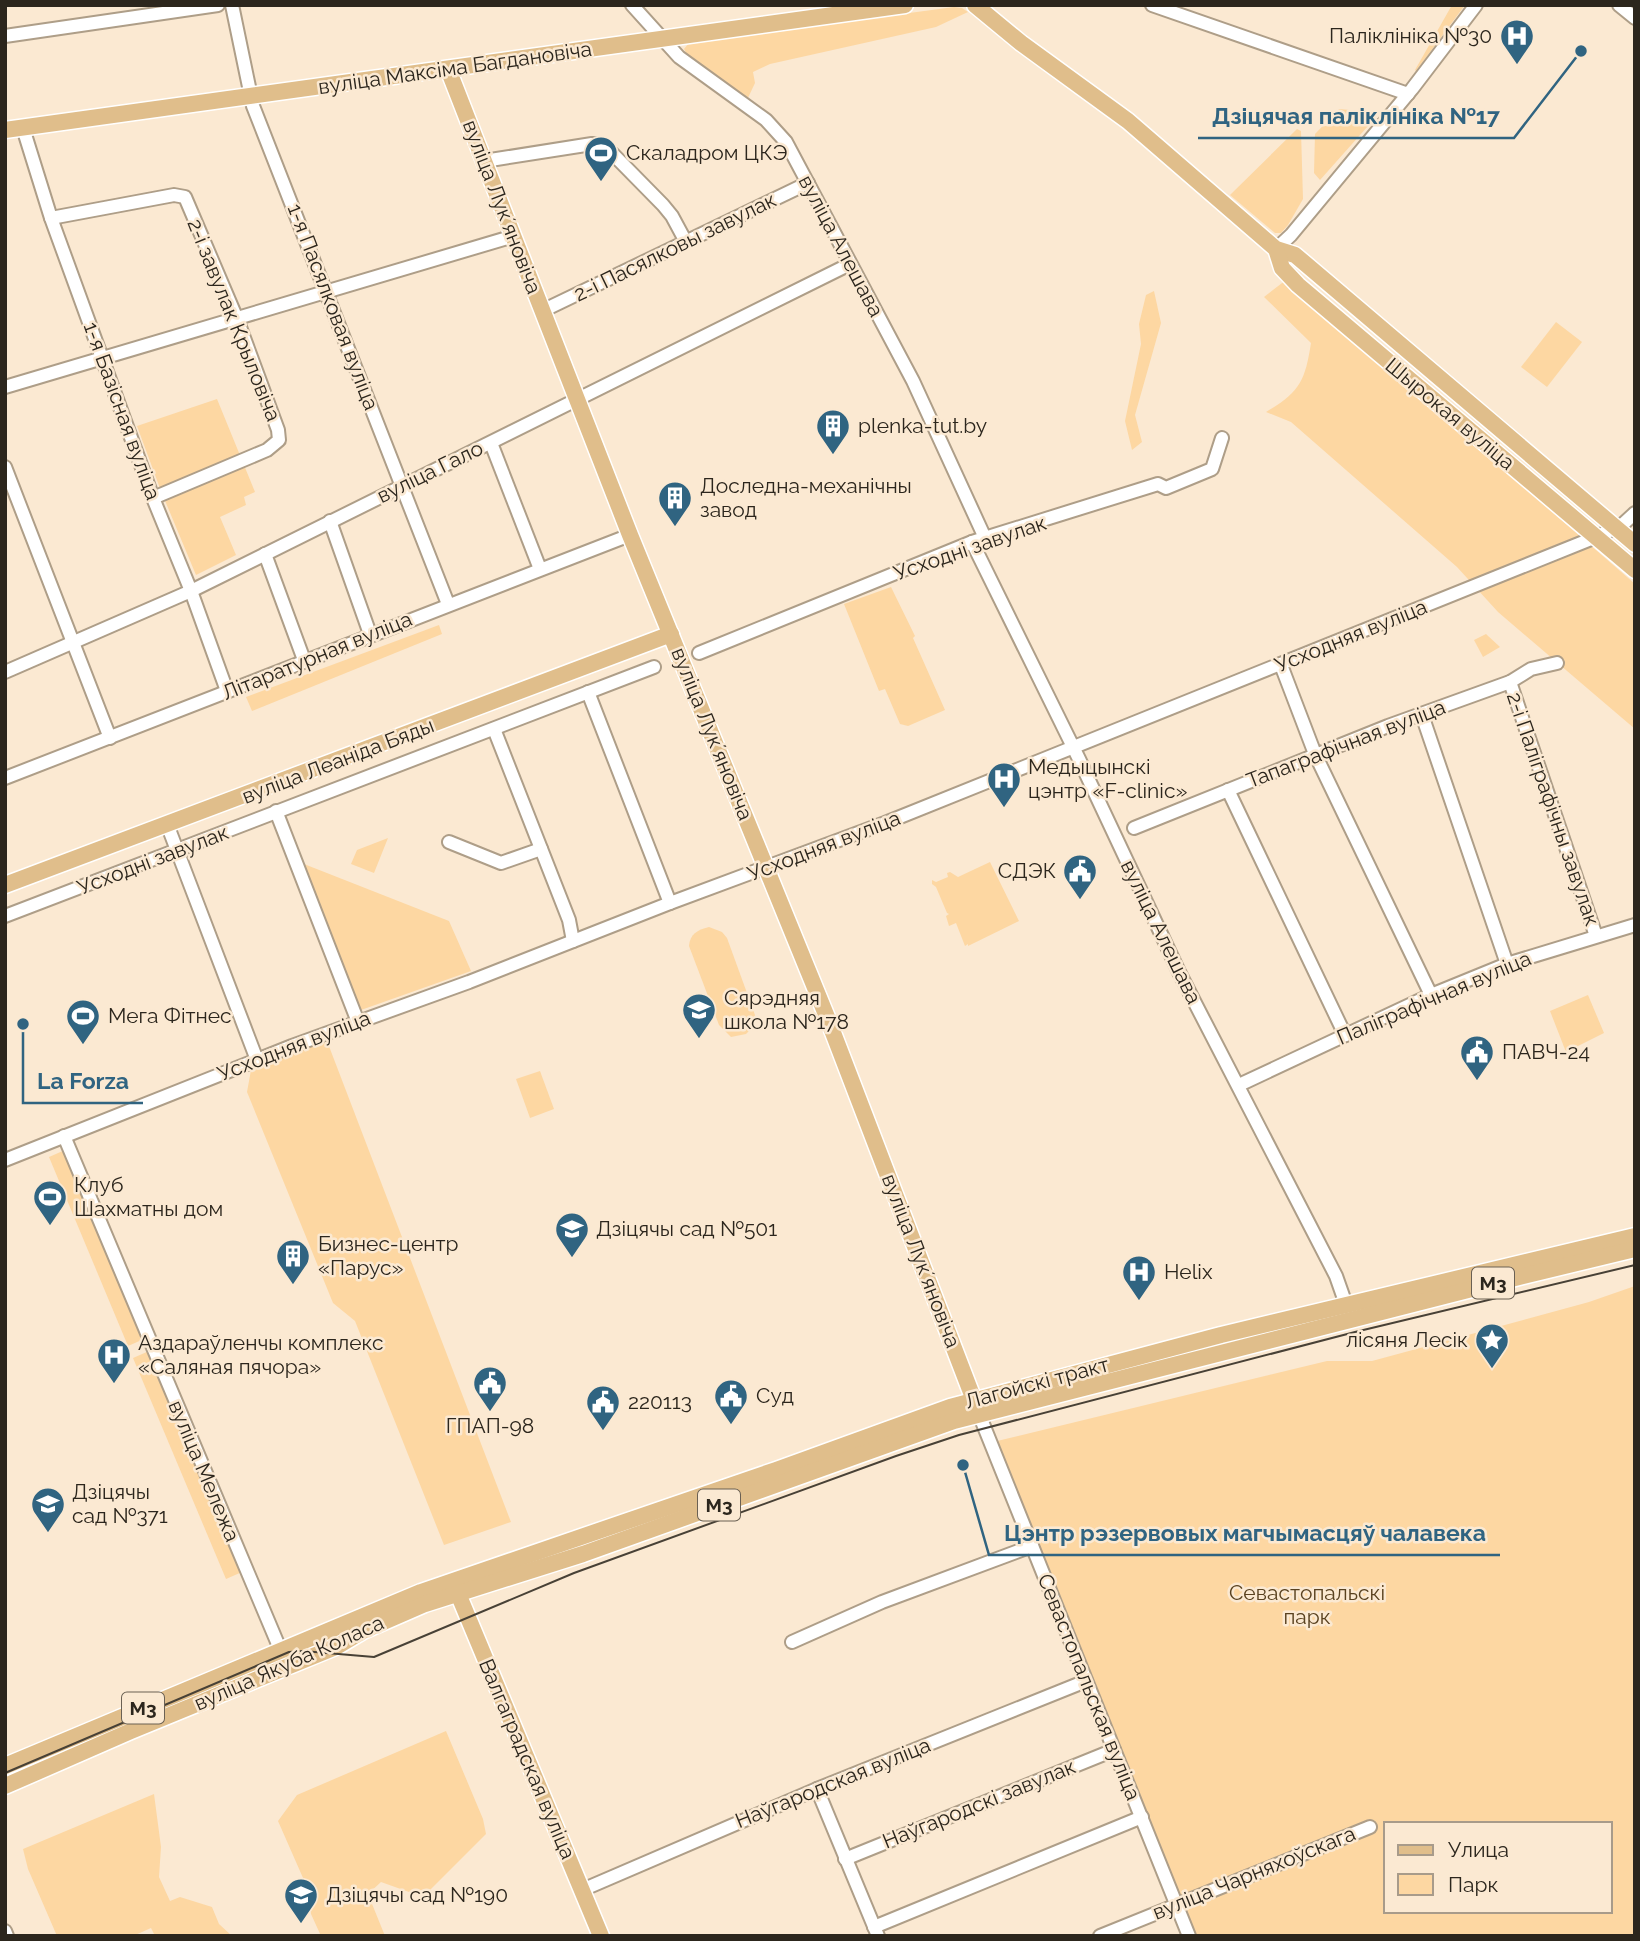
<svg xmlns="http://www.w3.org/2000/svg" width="1640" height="1941" font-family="Raleway,sans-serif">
	<rect width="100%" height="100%" fill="#fbe9d2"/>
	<!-- green -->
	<g fill="#fdd7a2" fill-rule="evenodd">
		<polygon points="1452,5 1465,5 1416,71 1415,70"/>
		<polygon points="954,7 962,8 968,12 936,27 770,64 753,72 755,83 747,100 689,58 684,49 689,43 693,42"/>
		<polygon points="1339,109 1361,111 1376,117 1320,180 1314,173 1315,134"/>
		<polygon points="1297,129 1301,131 1303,199 1288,225 1281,233 1275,233 1230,195"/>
		<path d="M1286 280 1635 584V729L1498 612 1457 567 1291 422 1266 412C1300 392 1305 381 1311 343L1264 297Z"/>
		<polygon points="1154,291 1161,323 1135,415 1142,442 1132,450 1125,421 1141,344 1139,324 1146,295"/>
		<polygon points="1556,322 1582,342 1547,387 1521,367"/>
		<polygon points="217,399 255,492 244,497 246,505 220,517 236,555 196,575 161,491 137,426"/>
		<polygon points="891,587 915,636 913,638 945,710 908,726 900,724 885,689 879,691 844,604"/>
		<polygon points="439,625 442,634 252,711 246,697"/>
		<polygon points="1486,634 1500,647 1483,657 1474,640"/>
		<polygon points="388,838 374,873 351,864 357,850"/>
		<polygon points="990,862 1019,921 968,946 968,944 965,946 956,923 949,926 946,916 949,914 947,913 936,887 932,884 932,880 936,882 948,877 947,873 950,872 958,877"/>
		<polygon points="304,864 449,921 471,971 361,1010"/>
		<path d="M709 927 722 932 727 938 755 1015 752 1028 746 1034 731 1037 719 1025 689 946C690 934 697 930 709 927Z"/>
		<polygon points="1588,995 1604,1033 1566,1052 1550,1011"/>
		<polygon points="327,1041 511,1522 444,1545 355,1321 333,1303 247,1092 251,1070"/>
		<polygon points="540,1071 554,1109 530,1118 516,1079"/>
		<polygon points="65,1150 144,1339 128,1346 49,1157"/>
		<path d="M1635 1286V1936H1190L993 1442 1327 1361H1372L1589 1302ZM1386 1824H1610V1911H1386Z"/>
		<polygon points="149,1351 242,1572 226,1579 133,1358"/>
		<polygon points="446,1731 483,1819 486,1834 423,1897 381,1882 368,1894 385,1936 321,1936 311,1914 307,1887 278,1821 297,1795"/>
		<polygon points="154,1794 161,1847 159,1877 170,1901 180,1897 212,1907 219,1924 232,1936 155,1936 151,1928 133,1936 57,1936 28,1869 23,1849"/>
	</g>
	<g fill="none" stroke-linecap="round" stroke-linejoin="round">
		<!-- minor casing -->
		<g stroke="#ae9e88" stroke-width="16">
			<g id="minor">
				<polyline points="232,5 253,106 448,604"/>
				<polyline points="632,5 679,57 766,120 786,142 913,381 985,538"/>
				<polyline points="1152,5 1408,94"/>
				<polyline points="1619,5 1635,18"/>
				<polyline points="5,36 218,5"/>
				<polyline points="23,128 51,218 153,498 191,591 227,691"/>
				<polyline points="484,161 592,144 605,146 663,205 672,216 686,242"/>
				<polyline points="51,218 174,195 185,197 237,319 278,430 279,440 267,450 153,498"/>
				<polyline points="1276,249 1291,235 1412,89 1476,5"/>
				<polyline points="542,311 808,183"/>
				<polyline points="5,387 514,236"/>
				<polyline points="491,443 540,569"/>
				<polyline points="5,467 110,738"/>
				<polyline points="330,521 370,634"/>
				<polyline points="972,542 1079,759 1179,972 1336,1276 1349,1313"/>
				<polyline points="265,554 304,660"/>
				<polyline points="699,653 972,542 1158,484 1166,488 1212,469 1222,438"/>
				<polyline points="1281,665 1315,754 1431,995"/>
				<polyline points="5,672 191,591 850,264"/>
				<polyline points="1510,682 1596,936"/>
				<polyline points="588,692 670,903"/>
				<polyline points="1422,715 1507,964"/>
				<polyline points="494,729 569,920 573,941"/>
				<polyline points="5,778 630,535"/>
				<polyline points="1228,790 1345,1035"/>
				<polyline points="276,811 358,1022"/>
				<polyline points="167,824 257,1060"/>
				<polyline points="1134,828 1388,726 1510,682 1531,669 1557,663"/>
				<polyline points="449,842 501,863 541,849"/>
				<polyline points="5,916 654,667"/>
				<polyline points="1239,1085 1431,995 1507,964 1635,925"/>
				<polyline points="64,1136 288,1668"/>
				<polyline points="5,1160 292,1046 469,982 670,903 885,823 1596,537 1622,525 1635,513"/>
				<polyline points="979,1414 1189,1936"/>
				<polyline points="792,1642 882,1602 1032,1546"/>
				<polyline points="817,1789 878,1936"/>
				<polyline points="845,1859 1114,1750"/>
				<polyline points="582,1890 817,1789 1086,1681"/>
				<polyline points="874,1927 1142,1817"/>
				<polyline points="5,1931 7,1936"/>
				<polyline points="1100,1936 1370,1827"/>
			</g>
		</g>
		<!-- major casing -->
		<g stroke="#fff" stroke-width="19">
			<g id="major">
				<polyline points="975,5 1021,43 1128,121 1276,249 1295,255 1635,544"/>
				<polyline points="448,69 630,535 827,1017 977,1408"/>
				<polyline points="5,130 905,5"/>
				<polyline points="1276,249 1282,268 1298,285 1635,570"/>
				<polyline points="5,885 671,634"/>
				<polyline points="454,1584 601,1936"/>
				<polyline points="5,1766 421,1592 776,1470 950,1407 1221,1335 1635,1236"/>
				<polyline points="5,1786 131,1731 316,1655 338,1646 363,1631 425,1604 583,1554 954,1421 1523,1276 1635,1249"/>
			</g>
		</g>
		<!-- minor -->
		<use href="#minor" stroke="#fff" stroke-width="12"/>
		<!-- major -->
		<use href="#major" stroke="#e0be8b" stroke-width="16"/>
		<!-- tram -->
		<polyline stroke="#484136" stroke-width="2" points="5,1773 289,1652 303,1651 374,1657 574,1573 896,1456 959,1435 1355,1332 1635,1265"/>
	</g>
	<!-- icons -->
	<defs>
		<g id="hospital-pin" transform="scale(1.75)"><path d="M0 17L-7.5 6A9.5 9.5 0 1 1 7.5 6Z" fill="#306481" stroke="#fbe9d2"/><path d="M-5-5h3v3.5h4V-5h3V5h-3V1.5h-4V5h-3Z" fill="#fff"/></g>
		<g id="stadium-pin" transform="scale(1.75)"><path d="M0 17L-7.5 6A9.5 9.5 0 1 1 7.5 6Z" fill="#306481" stroke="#fbe9d2"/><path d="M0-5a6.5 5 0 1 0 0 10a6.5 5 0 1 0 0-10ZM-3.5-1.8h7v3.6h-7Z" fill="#fff"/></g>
		<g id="building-pin" transform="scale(1.75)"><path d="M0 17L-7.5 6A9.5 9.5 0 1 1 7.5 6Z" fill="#306481" stroke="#fbe9d2"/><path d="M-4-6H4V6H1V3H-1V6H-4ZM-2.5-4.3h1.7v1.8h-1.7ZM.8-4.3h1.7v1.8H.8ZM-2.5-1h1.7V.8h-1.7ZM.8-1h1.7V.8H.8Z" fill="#fff"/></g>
		<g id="civic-pin" transform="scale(1.75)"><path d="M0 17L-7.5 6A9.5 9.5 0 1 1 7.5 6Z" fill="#306481" stroke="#fbe9d2"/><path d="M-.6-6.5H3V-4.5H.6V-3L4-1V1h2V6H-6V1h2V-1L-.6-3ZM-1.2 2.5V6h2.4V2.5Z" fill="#fff"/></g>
		<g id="school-pin" transform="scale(1.75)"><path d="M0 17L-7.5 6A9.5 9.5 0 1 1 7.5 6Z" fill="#306481" stroke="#fbe9d2"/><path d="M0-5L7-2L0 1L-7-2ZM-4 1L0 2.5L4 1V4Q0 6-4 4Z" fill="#fff"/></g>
		<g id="sight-pin" transform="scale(1.75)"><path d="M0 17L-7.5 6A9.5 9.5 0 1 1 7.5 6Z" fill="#306481" stroke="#fbe9d2"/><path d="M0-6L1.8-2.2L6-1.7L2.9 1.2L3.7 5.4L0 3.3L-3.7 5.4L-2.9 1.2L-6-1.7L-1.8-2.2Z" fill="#fff"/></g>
	</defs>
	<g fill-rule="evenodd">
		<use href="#hospital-pin" x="1517" y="36"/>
		<use href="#stadium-pin" x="601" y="153"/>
		<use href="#building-pin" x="833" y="426"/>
		<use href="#building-pin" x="675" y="498"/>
		<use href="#hospital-pin" x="1004" y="779"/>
		<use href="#civic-pin" x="1080" y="871"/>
		<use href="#school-pin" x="699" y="1010"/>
		<use href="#stadium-pin" x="83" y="1016"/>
		<use href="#civic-pin" x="1477" y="1052"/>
		<use href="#stadium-pin" x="50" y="1197"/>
		<use href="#school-pin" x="572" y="1229"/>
		<use href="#building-pin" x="293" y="1256"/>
		<use href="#hospital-pin" x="1139" y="1272"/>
		<use href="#sight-pin" x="1492" y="1340"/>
		<use href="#hospital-pin" x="114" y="1355"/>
		<use href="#civic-pin" x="490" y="1383"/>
		<use href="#civic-pin" x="731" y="1396"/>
		<use href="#civic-pin" x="603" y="1402"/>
		<use href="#school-pin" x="48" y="1504"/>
		<use href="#school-pin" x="301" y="1895"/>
	</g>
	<g text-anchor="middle" stroke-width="5" stroke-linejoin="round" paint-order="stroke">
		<!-- shield labels -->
		<g fill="#fbe9d2" stroke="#6a6053" stroke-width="2">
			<rect x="1472" y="1267.5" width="42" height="31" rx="5"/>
			<rect x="698" y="1489.5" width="42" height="31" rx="5"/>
			<rect x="122" y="1692.5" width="42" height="31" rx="5"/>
		</g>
		<g font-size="19" font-weight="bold" fill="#2c261d">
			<text x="1493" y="1290">М3</text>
			<text x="719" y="1512">М3</text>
			<text x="143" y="1715">М3</text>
		</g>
		<!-- poi labels -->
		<g font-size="21" fill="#2c261d" stroke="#fbe9d2" text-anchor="start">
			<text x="1492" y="43" text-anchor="end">Паліклініка №30</text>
			<text x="626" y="160">Скаладром ЦКЭ</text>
			<text x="858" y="433">plenka-tut.by</text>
			<text x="700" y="493">Доследна-механічны<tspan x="700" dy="24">завод</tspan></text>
			<text x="1028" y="774">Медыцынскі<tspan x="1028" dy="24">цэнтр «F-clinic»</tspan></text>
			<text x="1056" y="878" text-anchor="end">СДЭК</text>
			<text x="724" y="1005">Сярэдняя<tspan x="724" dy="24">школа №178</tspan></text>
			<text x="108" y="1023">Мега Фітнес</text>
			<text x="1502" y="1059">ПАВЧ-24</text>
			<text x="74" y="1192">Клуб<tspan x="74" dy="24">Шахматны дом</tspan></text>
			<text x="596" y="1236">Дзіцячы сад №501</text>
			<text x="318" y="1251">Бизнес-центр<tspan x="318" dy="24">«Парус»</tspan></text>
			<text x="1164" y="1279">Helix</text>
			<text x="1468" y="1347" text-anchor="end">лісяня Лесік</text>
			<text x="138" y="1350">Аздараўленчы комплекс<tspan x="138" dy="24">«Саляная пячора»</tspan></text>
			<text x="756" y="1403">Суд</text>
			<text x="628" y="1409">220113</text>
			<text x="490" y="1433" text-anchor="middle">ГПАП-98</text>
			<text x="72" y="1499">Дзіцячы<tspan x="72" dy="24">сад №371</tspan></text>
			<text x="326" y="1902">Дзіцячы сад №190</text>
		</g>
		<!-- street labels -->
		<g font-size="21" fill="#2c261d" stroke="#fbe9d2">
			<text transform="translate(455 68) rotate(-8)" y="7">вуліца Максіма Багдановіча</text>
			<text transform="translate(502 207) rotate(69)" y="7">вуліца Лукʼяновіча</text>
			<text transform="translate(841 246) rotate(62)" y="7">вуліца Алешава</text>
			<text transform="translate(675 247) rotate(-26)" y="7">2-і Пасялковы завулак</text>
			<text transform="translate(333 307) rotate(69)" y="7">1-я Пасялковая вуліца</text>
			<text transform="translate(234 320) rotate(68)" y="7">2-і завулак Крыловіча</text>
			<text transform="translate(122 411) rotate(70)" y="7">1-я Базісная вуліца</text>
			<text transform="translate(1450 414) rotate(40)" y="7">Шырокая вуліца</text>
			<text transform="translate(430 472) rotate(-26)" y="7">вуліца Гало</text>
			<text transform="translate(970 548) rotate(-19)" y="7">Усходні завулак</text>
			<text transform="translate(1351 636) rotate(-22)" y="7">Усходняя вуліца</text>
			<text transform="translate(317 656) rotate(-22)" y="7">Літаратурная вуліца</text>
			<text transform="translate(712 734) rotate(68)" y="7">вуліца Лукʼяновіча</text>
			<text transform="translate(1346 744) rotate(-21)" y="7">Тапаграфічная вуліца</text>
			<text transform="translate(338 761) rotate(-21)" y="7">вуліца Леаніда Бяды</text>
			<text transform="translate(1553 809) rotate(71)" y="7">2-і Паліграфічны завулак</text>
			<text transform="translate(824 846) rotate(-21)" y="7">Усходняя вуліца</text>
			<text transform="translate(153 860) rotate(-21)" y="7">Усходні завулак</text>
			<text transform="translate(1161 932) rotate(64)" y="7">вуліца Алешава</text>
			<text transform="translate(1434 998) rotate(-23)" y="7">Паліграфічная вуліца</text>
			<text transform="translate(294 1046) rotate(-21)" y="7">Усходняя вуліца</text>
			<text transform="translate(921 1261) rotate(69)" y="7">вуліца Лукʼяновіча</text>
			<text transform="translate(1037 1383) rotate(-15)" y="7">Лагойскі тракт</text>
			<text transform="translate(204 1471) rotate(67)" y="7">вуліца Мележа</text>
			<text transform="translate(289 1663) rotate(-24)" y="7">вуліца Якуба Коласа</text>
			<text transform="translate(1089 1687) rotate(68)" y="7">Севастопальская вуліца</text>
			<text transform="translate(527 1759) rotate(67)" y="7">Валгаградская вуліца</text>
			<text transform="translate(833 1783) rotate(-22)" y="7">Наўгародская вуліца</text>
			<text transform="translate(979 1804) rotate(-22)" y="7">Наўгародскі завулак</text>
			<text transform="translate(1254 1873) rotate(-22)" y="7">вуліца Чарняхоўскага</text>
		</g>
		<!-- park labels -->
		<g font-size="21" fill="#5a4220" stroke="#fbe9d2">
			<text x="1307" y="1600">Севастопальскі<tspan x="1307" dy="24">парк</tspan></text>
		</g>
	</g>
	<!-- callouts -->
	<path fill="none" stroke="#306481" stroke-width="2.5" d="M1581 51L1514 138H1198M23 1024L23 1103H143M963 1465L989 1555H1500"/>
	<g fill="#306481" stroke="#fbe9d2" stroke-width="2.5">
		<circle cx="1581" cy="51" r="7"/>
		<circle cx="23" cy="1024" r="7"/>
		<circle cx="963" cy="1465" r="7"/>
	</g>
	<g font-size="23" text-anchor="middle" font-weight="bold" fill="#306481" stroke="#fbe9d2" stroke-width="5" stroke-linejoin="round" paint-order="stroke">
		<text x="1356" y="124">Дзіцячая паліклініка №17</text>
		<text x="83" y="1089">La Forza</text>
		<text x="1245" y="1541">Цэнтр рэзервовых магчымасцяў чалавека</text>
	</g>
	<!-- border -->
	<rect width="1640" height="1941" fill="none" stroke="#2c261d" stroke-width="14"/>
	<!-- legend -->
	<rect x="1384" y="1822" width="228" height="91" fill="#fbe9d2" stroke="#a89b8a" stroke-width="2"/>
	<rect x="1398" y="1845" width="35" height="10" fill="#e0be8b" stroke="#a89b8a" stroke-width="2"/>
	<text x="1448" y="1857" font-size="21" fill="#2c261d">Улица</text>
	<rect x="1398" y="1874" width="35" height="21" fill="#fdd7a2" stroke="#a89b8a" stroke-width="2"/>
	<text x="1448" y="1892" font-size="21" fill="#2c261d">Парк</text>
</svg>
